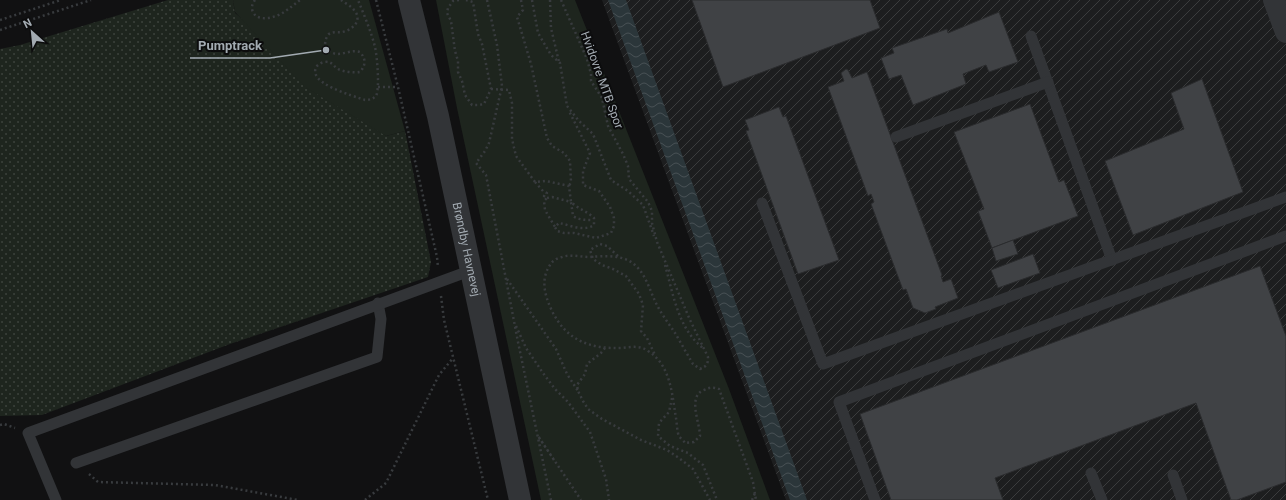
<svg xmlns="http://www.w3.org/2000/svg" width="1286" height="500" font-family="Roboto,sans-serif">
	<defs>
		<pattern id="industrial-furrows" width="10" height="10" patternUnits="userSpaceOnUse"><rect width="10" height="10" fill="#1d1e1f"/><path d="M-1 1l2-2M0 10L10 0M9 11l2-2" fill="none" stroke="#3b3c3d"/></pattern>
		<pattern id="green-dots" width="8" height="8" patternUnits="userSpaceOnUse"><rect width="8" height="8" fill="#1e251e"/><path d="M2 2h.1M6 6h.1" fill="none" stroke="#3c423c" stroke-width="1.8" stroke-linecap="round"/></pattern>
		<pattern id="water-waves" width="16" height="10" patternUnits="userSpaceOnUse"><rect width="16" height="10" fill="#2b363a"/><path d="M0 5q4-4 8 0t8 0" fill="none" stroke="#475054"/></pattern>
	</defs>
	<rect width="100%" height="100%" fill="#111112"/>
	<!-- industrial -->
	<polygon fill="url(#industrial-furrows)" points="602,0 1286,0 1286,500 786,500"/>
	<!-- green -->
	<polygon fill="url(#green-dots)" points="168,0 233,0 235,13 386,136 405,131 431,262 428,277 230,344 42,415 0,416 0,49 20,45"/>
	<!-- pitch -->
	<g fill="#1e251e">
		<polygon points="233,0 369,0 405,131 386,136 305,87 235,12"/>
		<polygon points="436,0 575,0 729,389 770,500 541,500 457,108"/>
	</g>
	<!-- water -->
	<polygon fill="url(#water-waves)" points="608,0 626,0 807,500 790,500"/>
	<!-- building -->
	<g fill="#404245" stroke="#2b2c2e">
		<polygon points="692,0 870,0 880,28 723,87"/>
		<polygon points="999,12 1018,62 989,72 986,65 963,74 966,84 913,105 901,75 889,79 881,58 894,53 892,48 947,29 948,33"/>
		<polygon points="846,69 848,70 852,78 867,72 942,275 941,276 943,282 951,279 958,298 935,307 936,309 925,313 913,308 906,289 903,290 871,204 874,202 871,194 868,196 828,87 844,81 841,73"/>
		<polygon points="1202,79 1243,192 1133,235 1105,161 1184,129 1171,93"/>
		<polygon points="1030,104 1059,182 1064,180 1078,216 992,248 978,211 984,209 954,132"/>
		<polygon points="779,107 783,117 786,116 839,260 798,274 746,131 749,130 745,120"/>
		<polygon points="1013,240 1018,254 996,261 992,248"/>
		<polygon points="1033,254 1040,273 998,288 991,270"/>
		<polygon points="1260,266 1286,336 1286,482 1237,500 1231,500 1196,403 995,478 1003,500 891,500 860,414"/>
	</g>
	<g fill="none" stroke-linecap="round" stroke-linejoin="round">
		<!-- path -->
		<g stroke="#383b3e" stroke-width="2.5" stroke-dasharray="2 3" stroke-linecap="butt">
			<path d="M255 0C252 4 251 8 253 12 258 23 277 17 284 12 290 8 295 4 300 0"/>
			<path d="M341 0C345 3 351 6 354 10 363 20 353 30 342 32 338 33 333 31 329 34 326 37 325 41 325 46 335 62 348 48 360 52 366 59 366 65 360 72 354 73 344 72 338 69 333 66 332 61 325 62 322 62 319 64 317 66 305 83 354 96 365 100 369 100 373 99 376 96 380 89 377 55 375 47 371 31 364 15 358 0"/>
			<polyline points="376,0 398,87 437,257 438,267"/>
			<polyline points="459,0 453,1 448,8 447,13 451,21 455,51 458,61 458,72 462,81 465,95 472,105 479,105 484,104 491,89 482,44 478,34 473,2 466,0"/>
			<polyline points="487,0 497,45 502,86 489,143 485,151 476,163 486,175 518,342 551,500"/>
			<polyline points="521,0 523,10 517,17 531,64 547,138 552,146 564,153 570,161 571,182 569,186"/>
			<polyline points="532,0 538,33 551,55 560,63 567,106"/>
			<polyline points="550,0 551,28 559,62"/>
			<path d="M561 0 587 59 591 74V81L602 98 608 126 623 154 628 166 629 179 648 202 652 211V223L657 242 690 320 708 357C708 364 707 366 700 369L693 364C687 354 681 343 675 333 669 324 662 315 657 305 650 292 647 276 635 265 623 254 604 256 589 257 580 257 571 254 562 257 557 258 552 261 550 265 540 280 545 296 552 311 567 341 590 349 622 348 631 347 640 345 648 351 671 365 672 395 676 418 677 424 677 432 679 436 681 439 684 441 685 443L694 442 700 436C700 423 687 396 704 390 710 387 713 387 719 389L753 482 756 500"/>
			<polyline points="0,20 61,0"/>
			<polyline points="0,30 91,0"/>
			<polyline points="378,87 398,87"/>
			<path d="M491 89 509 90 512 103V139L516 156 535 182 546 181 569 186 571 202C578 209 587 211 594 218V225C583 232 570 225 559 223L555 227 557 231 564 233H574L596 238 611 233 614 226V218L610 207 599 191 583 185V171L590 153 569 111"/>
			<polyline points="567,106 579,121 593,134 611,180 628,191 643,205 654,236"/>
			<polyline points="535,182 543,191 547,193 544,196 547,198 544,201 545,210 555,227"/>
			<path d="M547 198 552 197 571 202 573 216C579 220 585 220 592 220L593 219"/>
			<polyline points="618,256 607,246 600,244 590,250 593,259 602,265 613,269 626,276 639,294 643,305 641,331 647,338 655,355"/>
			<path d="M665 265C673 293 678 329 703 348"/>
			<polyline points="507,279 556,349 567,374 578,391"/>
			<polyline points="441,296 444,320 488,500"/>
			<polyline points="516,326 526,348 543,373 555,389 568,402 590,432 606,479 609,500"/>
			<polyline points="605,348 601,353 587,364 585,374 577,385 578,391 583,401 588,409 602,419 641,440 667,450 679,458 693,469 710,500"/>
			<polyline points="672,398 669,412 659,423 658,436 670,446 688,453 703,465 717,500"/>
			<polyline points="0,425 4,424 15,428"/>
			<polyline points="554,460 538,436 581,500"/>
			<polyline points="89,474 98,482 215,485 298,500"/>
			<polyline points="365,500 386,483 439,375 453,358"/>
			<polyline points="752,500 755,493"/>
		</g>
		<!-- lane -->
		<g stroke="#323437" stroke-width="11">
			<polyline points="1031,36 1112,260"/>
			<polyline points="896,137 1048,82"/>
			<polyline points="762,203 823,364 1286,197"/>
			<polyline points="76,463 377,357 381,319 378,303"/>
			<polyline points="1091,473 1102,500"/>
			<polyline points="1173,475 1182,500"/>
			<polyline points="56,500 28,433 472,270"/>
			<polyline points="875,500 839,402 1286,236"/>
		</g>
		<!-- street -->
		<g stroke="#323437" stroke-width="22">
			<path id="s1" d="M409 0 438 116 520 500"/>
			<polyline points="1274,0 1286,32"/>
		</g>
	</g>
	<g text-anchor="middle" stroke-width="4" stroke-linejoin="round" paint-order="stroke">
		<!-- street labels -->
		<g font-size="12" fill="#a3abb2" stroke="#0c0c0d">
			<text transform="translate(602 80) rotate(70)" y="4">Hvidovre MTB Spor</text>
			<text dy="4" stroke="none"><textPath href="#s1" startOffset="256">Brøndby Havnevej</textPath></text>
		</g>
	</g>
	<!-- callouts -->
	<path fill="none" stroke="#a3abb2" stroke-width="1.5" d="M326 50L270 58H190"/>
	<circle fill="#a3abb2" stroke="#0c0c0d" stroke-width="1.5" cx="326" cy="50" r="4"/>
	<g font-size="13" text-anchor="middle" font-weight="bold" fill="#a3abb2" stroke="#0c0c0d" stroke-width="4" stroke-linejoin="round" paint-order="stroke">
		<text x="230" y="50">Pumptrack</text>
	</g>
	<!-- north arrow -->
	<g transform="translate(32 32) rotate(333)" stroke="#0c0c0d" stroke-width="3" paint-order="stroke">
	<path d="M0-3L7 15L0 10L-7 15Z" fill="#a3abb2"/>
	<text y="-6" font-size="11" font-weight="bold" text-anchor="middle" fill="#a3abb2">N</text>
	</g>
</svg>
